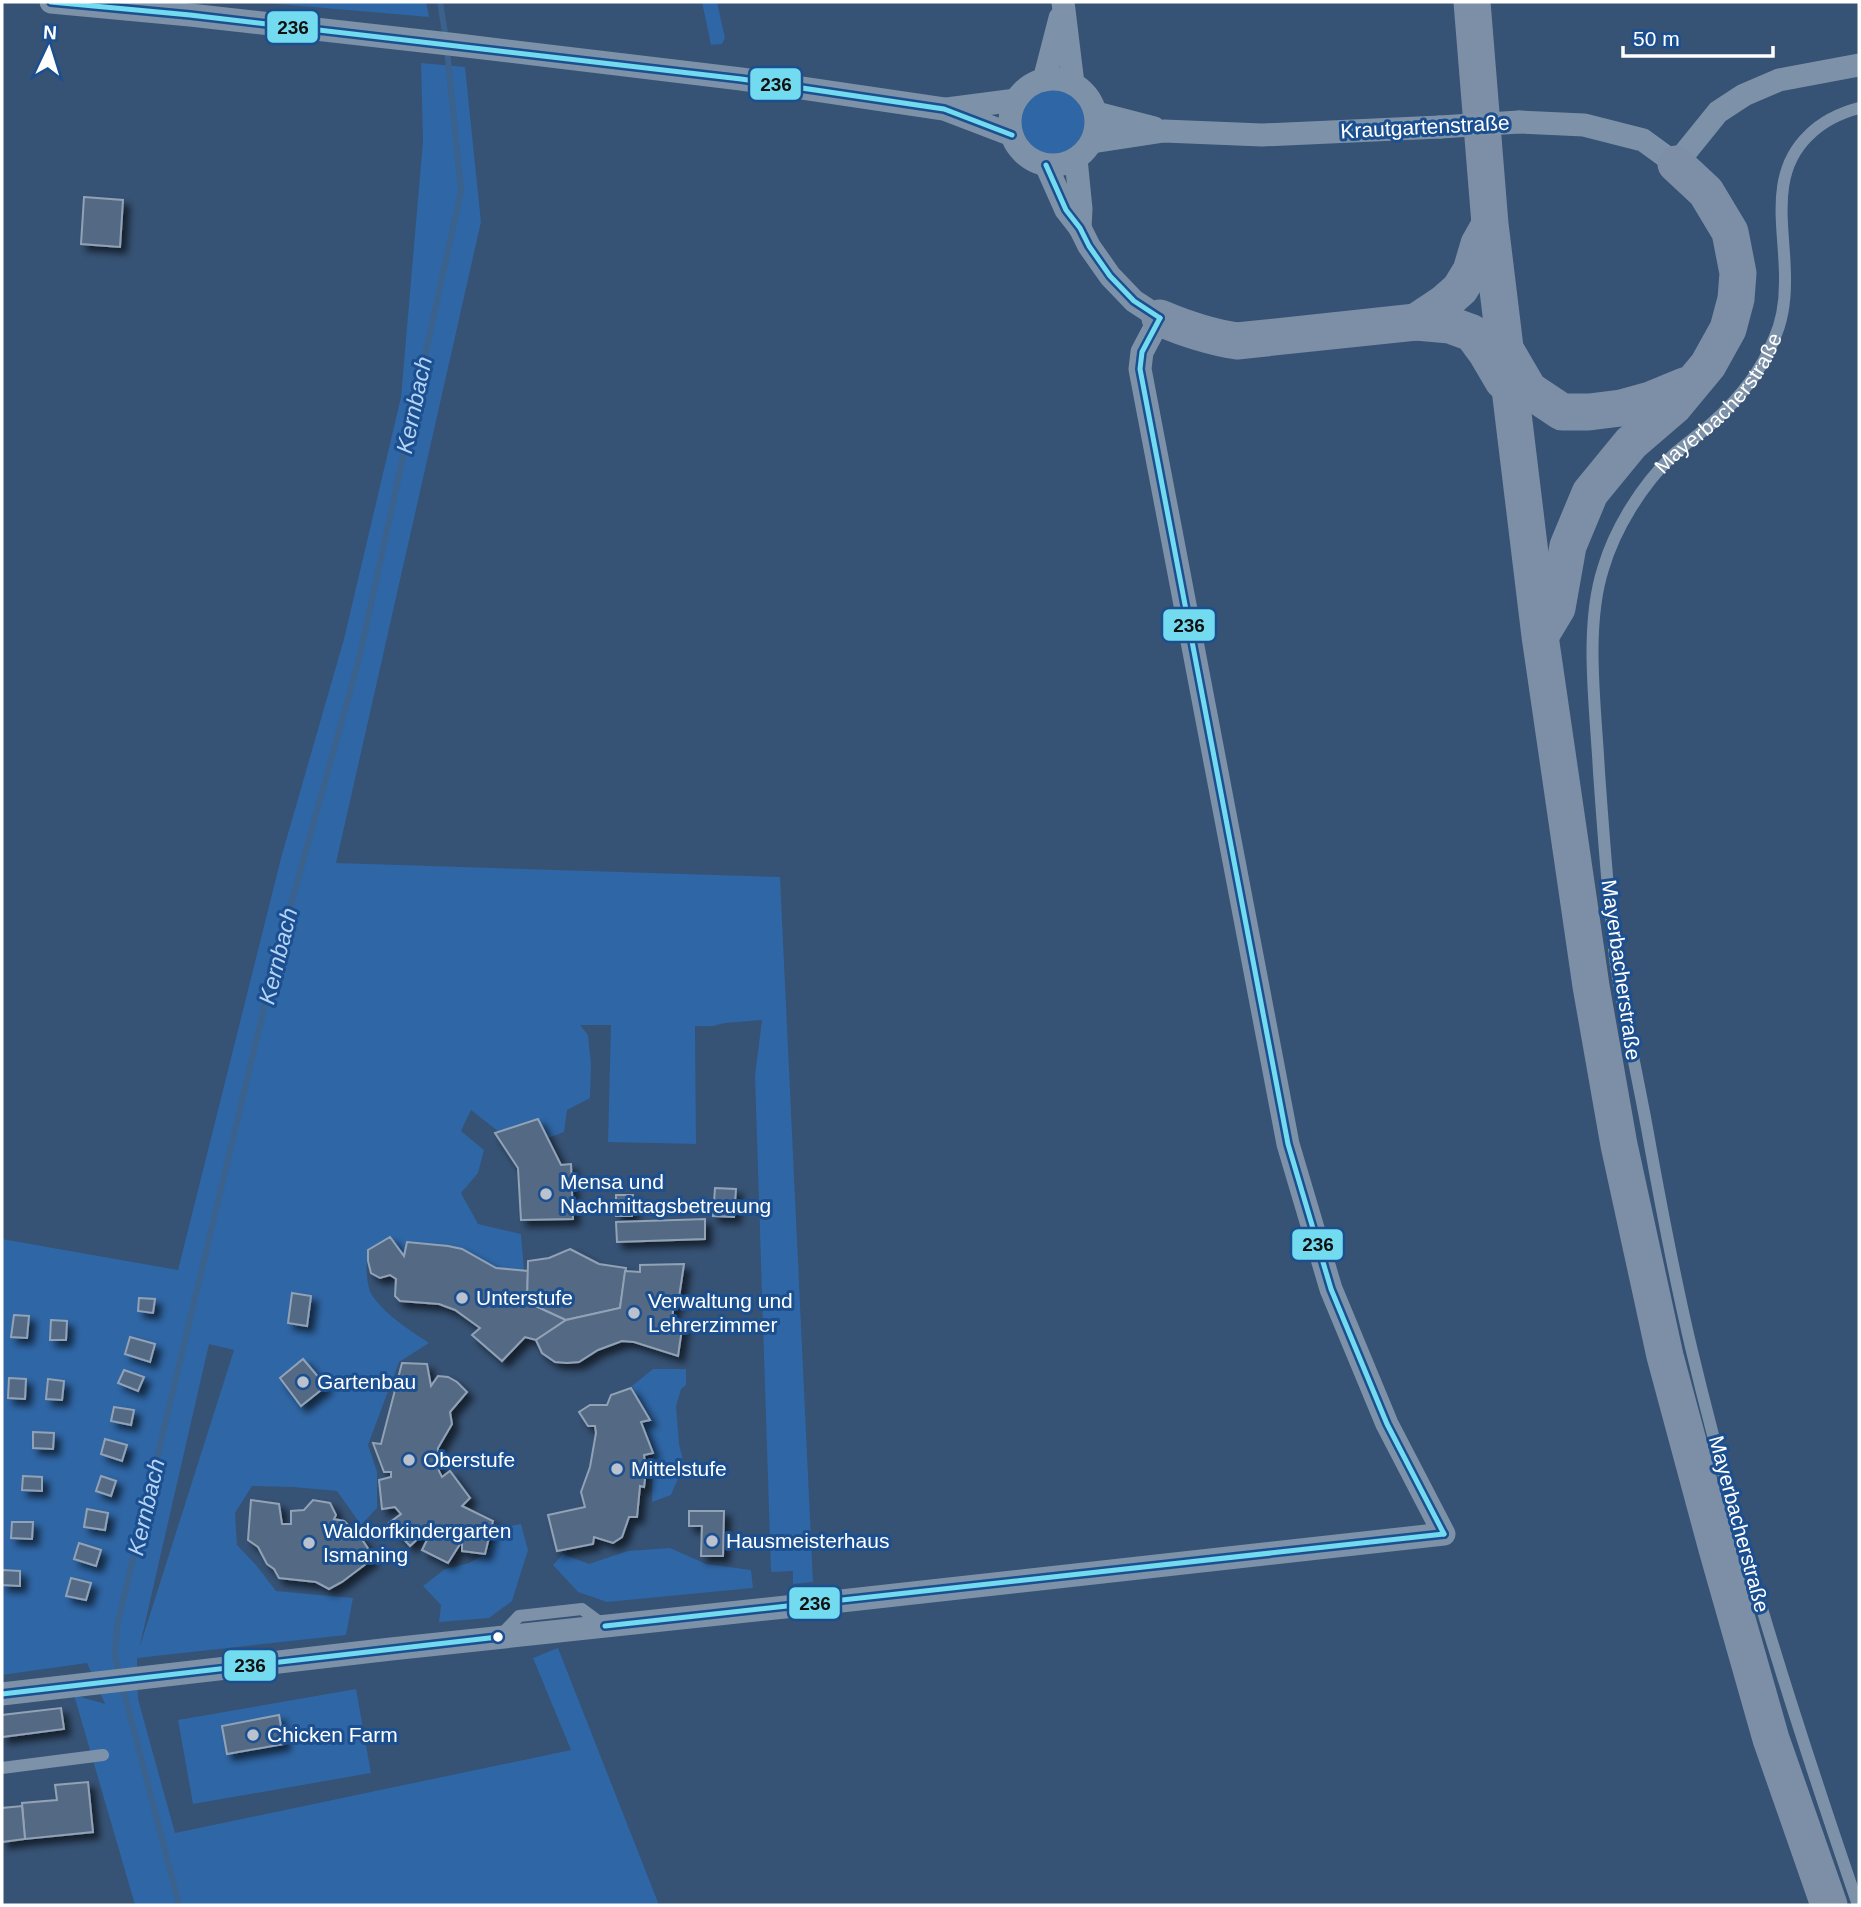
<svg xmlns="http://www.w3.org/2000/svg" width="1861" height="1907" font-family="Arial,sans-serif">
	<defs>
		<filter id="shadow"><feDropShadow dx="6" dy="6" stdDeviation="3.5" flood-color="#0009"/></filter>
	</defs>
	<rect width="100%" height="100%" fill="#365274"/>
	<!-- green -->
	<g fill="#2f66a5" fill-rule="evenodd">
		<polygon points="255,2 426,2 429,17"/>
		<polygon points="702,2 717,2 725,38 722,44 711,45"/>
		<path d="M421 63 465 67 481 222 336 863 780 877 813 1582 793 1584V1571L771 1572 755 1076 762 1020 725 1023 713 1026H695L696 1144 608 1142 611 1025H580L588 1035 591 1064 590 1098 567 1110 564 1132 548 1138 538 1119 499 1132 471 1110 461 1131 484 1150 478 1173 461 1193 478 1224 521 1234 524 1270 496 1268 462 1249 448 1246 407 1242 404 1256 390 1237 368 1250C366 1263 365 1287 374 1298 387 1316 411 1331 429 1343L399 1362 368 1445 377 1472V1508L361 1525 337 1491 293 1487 252 1486 235 1513 237 1545 256 1565 276 1591 353 1598 346 1635 137 1658 138 1699 175 1833 571 1750 533 1658 558 1648 659 1905H135L74 1695 105 1704 87 1663 2 1675V1239L178 1270 281 858 344 639 401 397 423 141ZM209 1344 234 1350 140 1646V1645Z"/>
		<circle cx="1053" cy="122" r="32"/>
		<polygon points="653,1369 686,1369 686,1385 681,1389 676,1406 679,1444 684,1464 671,1495 652,1502 653,1453 641,1422 649,1420 632,1386"/>
		<polygon points="521,1524 528,1550 512,1601 489,1618 439,1622 441,1605 423,1586 445,1569 469,1563 485,1554 501,1528"/>
		<polygon points="670,1548 706,1564 751,1570 753,1588 607,1602 578,1592 553,1565 563,1554 589,1564 628,1551"/>
		<polygon points="356,1689 371,1773 193,1804 178,1720"/>
	</g>
	<g fill="none" stroke-linecap="round" stroke-linejoin="round">
		<!-- stream -->
		<g stroke="#3b618d" stroke-width="6">
			<polyline points="440,2 446,39"/>
			<polyline points="179,1905 115,1657 117,1626 275,962 359,659 461,191 447,49"/>
		</g>
	</g>
	<!-- building -->
	<g fill="#526984" stroke="#92a2b6" stroke-width="2" filter="url(#shadow)">
		<polygon points="84,197 123,200 120,247 81,244"/>
		<polygon points="538,1119 561,1165 571,1164 573,1219 521,1220 518,1168 495,1133"/>
		<polygon points="715,1188 736,1189 734,1217 713,1216"/>
		<polygon points="616,1195 633,1195 632,1216 616,1216"/>
		<polygon points="705,1219 705,1239 617,1242 616,1222"/>
		<polygon points="390,1237 404,1256 407,1242 448,1246 462,1249 496,1268 528,1271 527,1302 566,1320 536,1340 525,1337 502,1361 472,1335 480,1328 455,1310 439,1304 400,1301 395,1296 396,1279 390,1275 380,1278 371,1273 368,1261 368,1250"/>
		<polygon points="570,1249 599,1264 626,1268 620,1308 566,1320 527,1302 528,1261 549,1258"/>
		<polygon points="684,1264 678,1304 674,1304 672,1319 683,1322 678,1356 634,1342 622,1341 598,1350 579,1362 567,1363 555,1362 542,1353 536,1340 566,1320 620,1308 625,1271 640,1272 640,1265"/>
		<polygon points="292,1293 311,1296 307,1326 288,1323"/>
		<polygon points="139,1298 155,1299 153,1313 138,1311"/>
		<polygon points="14,1315 29,1316 27,1338 11,1337"/>
		<polygon points="51,1320 67,1321 66,1340 50,1340"/>
		<polygon points="130,1337 155,1344 150,1362 125,1354"/>
		<polygon points="303,1359 326,1386 301,1406 280,1378"/>
		<polygon points="402,1363 427,1364 431,1386 438,1376 448,1377 457,1382 467,1392 450,1412 452,1424 438,1448 439,1471 442,1477 450,1471 470,1498 462,1506 493,1521 485,1554 462,1551 462,1541 448,1563 422,1550 428,1538 422,1535 410,1546 389,1523 401,1514 395,1507 382,1509 379,1480 391,1477 391,1472 384,1472 373,1443 381,1444"/>
		<polygon points="124,1370 144,1377 138,1391 118,1383"/>
		<polygon points="9,1378 26,1379 25,1399 8,1398"/>
		<polygon points="48,1379 64,1381 62,1400 46,1399"/>
		<polygon points="631,1388 650,1420 641,1422 653,1453 644,1455 646,1471 644,1487 640,1486 637,1517 629,1517 622,1537 613,1543 594,1537 593,1544 557,1551 548,1515 585,1507 581,1492 590,1467 596,1433 595,1426 588,1426 579,1412 590,1405 607,1405 611,1395"/>
		<polygon points="114,1407 134,1410 131,1425 111,1421"/>
		<polygon points="33,1432 54,1433 53,1449 33,1448"/>
		<polygon points="105,1439 127,1445 122,1461 101,1454"/>
		<polygon points="23,1476 42,1477 42,1491 22,1490"/>
		<polygon points="101,1476 116,1481 111,1496 96,1491"/>
		<polygon points="251,1500 279,1504 282,1524 291,1524 291,1511 304,1510 313,1500 330,1503 336,1515 334,1519 344,1521 361,1538 369,1550 371,1560 342,1582 329,1589 316,1582 279,1578 274,1569 267,1564 258,1547 248,1540"/>
		<polygon points="87,1509 108,1513 105,1530 84,1527"/>
		<polygon points="689,1511 724,1511 723,1556 701,1556 702,1526 689,1526"/>
		<polygon points="12,1522 33,1522 32,1539 11,1538"/>
		<polygon points="79,1543 101,1550 96,1566 74,1559"/>
		<polygon points="2,1570 20,1571 20,1586 2,1585"/>
		<polygon points="71,1578 91,1583 86,1600 66,1596"/>
		<polygon points="61,1708 64,1729 2,1737 2,1715"/>
		<polygon points="279,1715 284,1744 227,1754 222,1726"/>
		<polygon points="88,1782 93,1832 25,1839 22,1803 57,1800 55,1785"/>
		<polygon points="22,1806 25,1839 2,1842 2,1808"/>
	</g>
	<g fill="none" stroke-linecap="round" stroke-linejoin="round">
		<!-- lane -->
		<g stroke="#7d92a8" stroke-width="12">
			<polyline points="501,1635 519,1616 582,1609 605,1626"/>
			<polyline points="2,1768 103,1755"/>
			<path id="s1" d="M1858 1905C1795 1721 1736 1536 1691 1347 1674 1275 1660 1201 1647 1128 1637 1074 1625 1020 1616 966 1613 944 1612 921 1609 898 1605 856 1602 814 1599 772 1596 710 1584 629 1603 569 1615 528 1642 485 1673 455 1685 444 1699 435 1711 424 1737 401 1761 372 1774 339 1782 322 1785 301 1785 282 1786 231 1767 175 1809 135 1823 121 1840 113 1859 108"/>
		</g>
		<!-- street -->
		<g stroke="#7d92a8" stroke-width="23">
			<polyline points="51,2 190,15 458,45 741,79 944,109 1012,135"/>
			<polyline points="1063,2 1073,84"/>
			<circle cx="1053" cy="122" r="43"/>
			<polyline points="1044,80 1060,18"/>
			<polyline points="947,109 1016,100"/>
			<polyline points="1096,113 1154,128"/>
			<polyline points="1519,122 1584,125 1643,140 1676,164 1718,112 1744,95 1779,80 1859,65"/>
			<polyline points="1092,142 1164,131 1262,135 1440,127"/>
			<polyline points="1076,159 1081,209 1080,228"/>
			<polyline points="2,1694 391,1649 823,1603 1444,1534 1387,1424 1331,1289 1288,1144 1140,369 1142,352 1160,318 1134,301 1110,276 1089,246 1080,228 1066,210 1046,165"/>
		</g>
		<!-- primary -->
		<g stroke="#7d8ea7" stroke-width="37">
			<polyline points="1472,2 1490,224 1540,636 1591,986 1619,1145 1665,1356 1717,1549 1771,1739 1829,1905"/>
			<path d="M1160 318C1186 329 1210 337 1237 341L1416 322 1450 325 1472 333 1486 352 1503 381"/>
			<polyline points="1416,322 1443,304 1460,289 1471,271 1479,244 1488,228"/>
			<polyline points="1508,354 1529,390 1562,412 1589,412 1621,408 1650,400 1684,386"/>
			<polyline points="1542,633 1557,608 1568,546 1590,493 1631,443 1674,406 1708,365 1728,329 1736,299 1738,273 1730,232 1706,192 1676,164"/>
		</g>
		<!-- street-bridge -->
		<polyline stroke="#7d92a8" stroke-width="23" points="1440,127 1519,122"/>
		<!-- bus-1 casing -->
		<g stroke="#1b4f8f" stroke-width="10">
			<g id="bus-1">
				<polyline points="51,2 190,15 741,79 944,109 1012,135"/>
				<polyline points="1046,165 1066,210 1080,228 1089,246 1110,276 1134,301 1160,318"/>
				<polyline points="1160,318 1142,352 1140,369 1288,1144 1331,1289 1387,1424 1444,1534"/>
				<polyline points="605,1626 1444,1534"/>
				<polyline points="2,1694 498,1637"/>
			</g>
		</g>
		<!-- bus-1 -->
		<use href="#bus-1" stroke="#73dbef" stroke-width="5"/>
	</g>
	<!-- markers -->
	<g fill="#b9c2ce" stroke="#1b4f8f" stroke-width="2.5">
		<circle cx="546" cy="1194" r="7"/>
		<circle cx="462" cy="1298" r="7"/>
		<circle cx="634" cy="1313" r="7"/>
		<circle cx="303" cy="1382" r="7"/>
		<circle cx="409" cy="1460" r="7"/>
		<circle cx="617" cy="1469" r="7"/>
		<circle cx="712" cy="1541" r="7"/>
		<circle cx="309" cy="1543" r="7"/>
		<circle cx="253" cy="1735" r="7"/>
	</g>
	<circle fill="#fff" stroke="#1b4f8f" stroke-width="2.5" cx="498" cy="1637" r="6"/>
	<g text-anchor="middle" stroke-width="6" stroke-linejoin="round" paint-order="stroke">
		<!-- street labels -->
		<g font-size="21" fill="#fff" stroke="#1b4f8f">
			<text transform="translate(1425 127) rotate(-3)" y="7">Krautgartenstraße</text>
			<text dy="7" stroke="none"><textPath href="#s1" startOffset="1575">Mayerbacherstraße</textPath></text>
			<text transform="translate(1621 970) rotate(82)" y="7">Mayerbacherstraße</text>
			<text transform="translate(1739 1524) rotate(75)" y="7">Mayerbacherstraße</text>
		</g>
		<!-- poi labels -->
		<g font-size="21" fill="#fff" stroke="#1b4f8f" text-anchor="start">
			<text x="560" y="1189">Mensa und<tspan x="560" dy="24">Nachmittagsbetreuung</tspan></text>
			<text x="476" y="1305">Unterstufe</text>
			<text x="648" y="1308">Verwaltung und<tspan x="648" dy="24">Lehrerzimmer</tspan></text>
			<text x="317" y="1389">Gartenbau</text>
			<text x="423" y="1467">Oberstufe</text>
			<text x="631" y="1476">Mittelstufe</text>
			<text x="323" y="1538">Waldorfkindergarten<tspan x="323" dy="24">Ismaning</tspan></text>
			<text x="726" y="1548">Hausmeisterhaus</text>
			<text x="267" y="1742">Chicken Farm</text>
		</g>
		<!-- water labels -->
		<g font-size="23" font-style="italic" fill="#b5d3f5" stroke="#1b4f8f">
			<text transform="translate(414 405) rotate(-78)" y="8">Kernbach</text>
			<text transform="translate(278 956) rotate(-76)" y="8">Kernbach</text>
			<text transform="translate(146 1507) rotate(-77)" y="8">Kernbach</text>
		</g>
	</g>
	<g stroke="#1b4f8f" stroke-width="2.5">
		<rect x="266" y="10" width="53" height="34" rx="7" fill="#73dbef"/>
		<rect x="749" y="67" width="53" height="34" rx="7" fill="#73dbef"/>
		<rect x="1162" y="608" width="54" height="34" rx="7" fill="#73dbef"/>
		<rect x="1291" y="1228" width="53" height="33" rx="7" fill="#73dbef"/>
		<rect x="788" y="1586" width="53" height="34" rx="7" fill="#73dbef"/>
		<rect x="223" y="1649" width="54" height="33" rx="7" fill="#73dbef"/>
	</g>
	<g font-size="19" text-anchor="middle" font-weight="bold" fill="#111">
		<text x="293" y="34">236</text>
		<text x="776" y="91">236</text>
		<text x="1189" y="632">236</text>
		<text x="1318" y="1251">236</text>
		<text x="815" y="1610">236</text>
		<text x="250" y="1672">236</text>
	</g>
	<!-- border -->
	<rect width="1861" height="1907" fill="none" stroke="#ffffff" stroke-width="7"/>
	<!-- north arrow -->
	<g transform="translate(49 49) rotate(4)" stroke="#1b4f8f" stroke-width="5" paint-order="stroke">
	<path d="M0-5L12 26L0 18L-12 26Z" fill="#ffffff"/>
	<text y="-10" font-size="19" font-weight="bold" text-anchor="middle" fill="#ffffff">N</text>
	</g>
	<!-- scale -->
	<path d="M1623 46v10h150v-10" fill="none" stroke="#ffffff" stroke-width="3.5"/>
	<text x="1633" y="46" font-size="21" fill="#ffffff" stroke="#1b4f8f" stroke-width="5" paint-order="stroke">50 m</text>
</svg>
